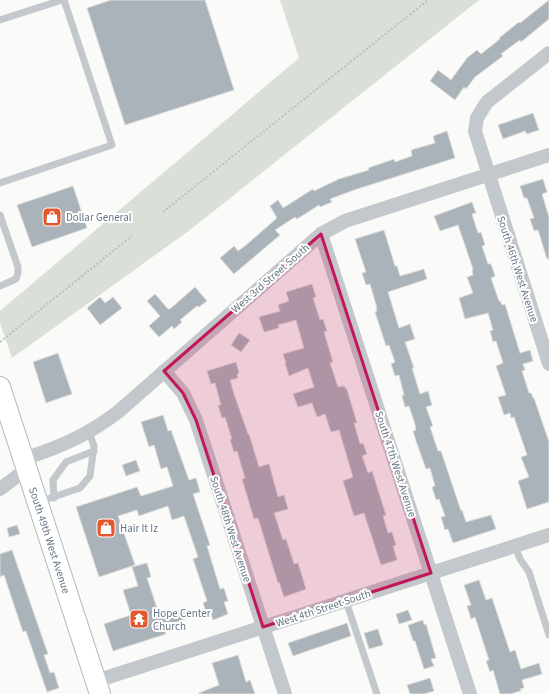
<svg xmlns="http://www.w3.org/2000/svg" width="549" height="694" font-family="'Source Sans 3',sans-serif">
	<rect width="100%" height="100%" fill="#fafaf8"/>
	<!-- green -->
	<polygon fill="#dadfd7" points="280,0 479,0 190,230 12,358 0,323 0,311 299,58"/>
	<!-- building -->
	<g fill="#aab3b9" stroke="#dcdcda">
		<polygon points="111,0 205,0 234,90 125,125 87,8"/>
		<polygon points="549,0 549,19 521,42 520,40 501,54 503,56 475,77 466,89 464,87 455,100 430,81 438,70 451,80 467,58 477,50 481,54 500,39 499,38 519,22 520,23"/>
		<polygon points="533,113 539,130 527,134 525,131 503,139 498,125"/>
		<polygon points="447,131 455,158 354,190 330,199 332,202 320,207 319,205 297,219 295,217 275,230 280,235 234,274 220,258 234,246 238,251 245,246 277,218 270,206 278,200 283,208 313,189 314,191 339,179 369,170 368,168 394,159 395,162 412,156 411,150 435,143 433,136"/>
		<polygon points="543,179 547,192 542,194 549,217 549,259 547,259 538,230 534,231 530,219 534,218 527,198 524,198 520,186"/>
		<polygon points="73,186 87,228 32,247 17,205"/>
		<polygon points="472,202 476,213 472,214 478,233 481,232 485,245 482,246 488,264 491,264 495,276 491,278 499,301 500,301 502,305 505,304 520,353 530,350 533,361 523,364 525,370 522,371 529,393 531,393 533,398 534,398 549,442 549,502 527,509 518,481 529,477 521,457 527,455 514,417 511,418 510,413 504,415 498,397 506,395 496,366 503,363 496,341 493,342 490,331 493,330 488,313 465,319 459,298 473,293 467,277 473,275 472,270 473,269 458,225 440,231 434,216"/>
		<polygon points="384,230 395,266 397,266 400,276 424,269 427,279 388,292 399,328 410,324 415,339 405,342 414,368 412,368 420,394 428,391 432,405 426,407 433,426 430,427 438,451 441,451 461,511 462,510 466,522 491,515 496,529 453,543 448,529 445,530 441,517 445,516 439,499 436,500 432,487 435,486 430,468 426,469 416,441 413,431 416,430 415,424 409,406 405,407 402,396 404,395 399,375 395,376 391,364 395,362 389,345 386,346 375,312 377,311 376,308 377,308 370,284 366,285 362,273 366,272 355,239"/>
		<polygon points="312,284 316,297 313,298 320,320 323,319 327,331 324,332 333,362 330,363 338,387 344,386 347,390 357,423 354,423 360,444 363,443 367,454 362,456 368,473 372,471 386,515 383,516 388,533 392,532 396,545 393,546 397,560 381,565 364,513 354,516 343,481 353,477 339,430 331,432 325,414 317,417 312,403 298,407 293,394 314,387 308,368 289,376 285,363 286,363 283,354 304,348 296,320 278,325 279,328 264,332 259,317 280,311 278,305 289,301 286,292"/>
		<polygon points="195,287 207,301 199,307 197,306 180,320 182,322 174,329 172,326 159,337 149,326 160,316 147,301 155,294 168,309 170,309"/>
		<polygon points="100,297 105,303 113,297 122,308 100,325 87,308"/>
		<polygon points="239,333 250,340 241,352 231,345"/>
		<polygon points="58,353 72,394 46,403 33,362"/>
		<polygon points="236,362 239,373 237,374 238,378 230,380 234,394 248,434 249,434 259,467 269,464 278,497 284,495 288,509 274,513 283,540 286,539 294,564 298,563 306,589 284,597 279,582 278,583 258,518 254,519 242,479 245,478 237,451 234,452 230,439 232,439 225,417 222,418 218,405 221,405 215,383 211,384 207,371"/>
		<polygon points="163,415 168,431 171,430 189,480 196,478 200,492 193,494 210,545 207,546 220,589 224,588 228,601 224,602 228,614 213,620 210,610 206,612 203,603 207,601 193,559 198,557 184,516 172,520 168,506 139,516 137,510 118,516 135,565 99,577 76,507 137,487 141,496 173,486 167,467 161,469 154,445 149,447 141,422"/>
		<polygon points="136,460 140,471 126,476 122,465"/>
		<polygon points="17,525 20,534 9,537 7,528"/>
		<polygon points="12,550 48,654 44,655 50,673 54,672 59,688 47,692 26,631 23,632 4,575 0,577 0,554"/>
		<polygon points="147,563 151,577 147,578 160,617 184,608 188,618 163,627 166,634 113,651 104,624 131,615 123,590 138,586 132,567"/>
		<polygon points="479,580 486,600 492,598 510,652 515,650 521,669 539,663 542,674 522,680 524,688 520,689 521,691 510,694 500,694 493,670 490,672 486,661 489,660 475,617 471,619 467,606 471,605 464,585"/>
		<polygon points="408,610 412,620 399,624 396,614"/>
		<polygon points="423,620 424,625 426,624 436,658 431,659 434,666 424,669 415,641 413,641 408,625"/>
		<polygon points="347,623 351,636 293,656 288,643"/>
		<polygon points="378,629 383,645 369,649 364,633"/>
		<polygon points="238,655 246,682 250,680 255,694 199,694 199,693 219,685 212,663"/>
		<polygon points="430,678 434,691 424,694 410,694 407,685"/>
	</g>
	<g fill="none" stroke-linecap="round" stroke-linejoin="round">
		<!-- secondary casing -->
		<g stroke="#b3babf" stroke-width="22">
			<g id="secondary">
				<path id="s1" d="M0 387 100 694"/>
			</g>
		</g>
		<!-- path -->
		<g stroke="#bbbfc2" stroke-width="2" stroke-dasharray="2 2" stroke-linecap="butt">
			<polyline points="163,212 428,0"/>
			<polyline points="0,342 132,236"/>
		</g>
		<!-- lane -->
		<g stroke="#c3c8cc" stroke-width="7">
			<polyline points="0,20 62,0"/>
			<polyline points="0,183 112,145 64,0"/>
			<polyline points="0,215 18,267 18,273 16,279 0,286"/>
			<polyline points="54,498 53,480 66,462 94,451"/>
			<polyline points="38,502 80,488 90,476 94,446 89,432"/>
			<polyline points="515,546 520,559 529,572 549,635"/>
			<polyline points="346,601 377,694"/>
		</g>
		<!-- street -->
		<g stroke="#c3c8cc" stroke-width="14">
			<polyline points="549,53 487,102 477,118 475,131 549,364"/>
			<polyline points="321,234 470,694"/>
			<polyline points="164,371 183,393 196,420 285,694"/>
			<path d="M23 459C58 448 88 435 118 412L321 234 345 221 549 155"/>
			<polyline points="0,489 27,469"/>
			<polyline points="96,681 549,535"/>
		</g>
		<!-- secondary -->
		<use href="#secondary" stroke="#fff" stroke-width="20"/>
	</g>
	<!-- marked area -->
	<path fill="#c2185b" fill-opacity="0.2" stroke="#c2185b" stroke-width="3" stroke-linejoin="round" d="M321 234 431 573 263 627 196 420 183 393 164 371Z"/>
	<!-- icons -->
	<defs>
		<g id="shop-square" transform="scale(1)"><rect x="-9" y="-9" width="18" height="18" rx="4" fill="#e4572e" stroke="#fff"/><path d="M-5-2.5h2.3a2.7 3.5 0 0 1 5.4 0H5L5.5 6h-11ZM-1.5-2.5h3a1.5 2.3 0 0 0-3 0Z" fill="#fff"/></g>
		<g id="temple-square" transform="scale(1)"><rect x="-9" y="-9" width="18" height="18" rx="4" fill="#e4572e" stroke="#fff"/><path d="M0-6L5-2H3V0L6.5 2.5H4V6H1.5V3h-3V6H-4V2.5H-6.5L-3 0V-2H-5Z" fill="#fff"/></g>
	</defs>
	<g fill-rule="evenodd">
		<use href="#shop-square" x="52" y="217"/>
		<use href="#shop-square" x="106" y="528"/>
		<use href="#temple-square" x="139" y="619"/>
	</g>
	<g text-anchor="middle" stroke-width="4" stroke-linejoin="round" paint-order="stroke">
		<!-- poi labels -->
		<g font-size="11" fill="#657683" stroke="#fff" text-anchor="start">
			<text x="66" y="221">Dollar General</text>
			<text x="120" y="532">Hair It Iz</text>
			<text x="153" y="617">Hope Center<tspan x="153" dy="13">Church</tspan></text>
		</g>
		<!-- street labels -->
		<g font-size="11" fill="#657683" stroke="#fff">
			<text transform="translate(518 269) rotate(72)" y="4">South 46th West Avenue</text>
			<text transform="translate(270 278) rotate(-41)" y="4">West 3rd Street South</text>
			<text transform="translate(396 464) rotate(72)" y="4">South 47th West Avenue</text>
			<text transform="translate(231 529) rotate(72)" y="4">South 48th West Avenue</text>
			<text dy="4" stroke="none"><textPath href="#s1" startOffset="161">South 49th West Avenue</textPath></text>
			<text transform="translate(323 608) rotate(-18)" y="4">West 4th Street South</text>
		</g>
	</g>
</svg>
